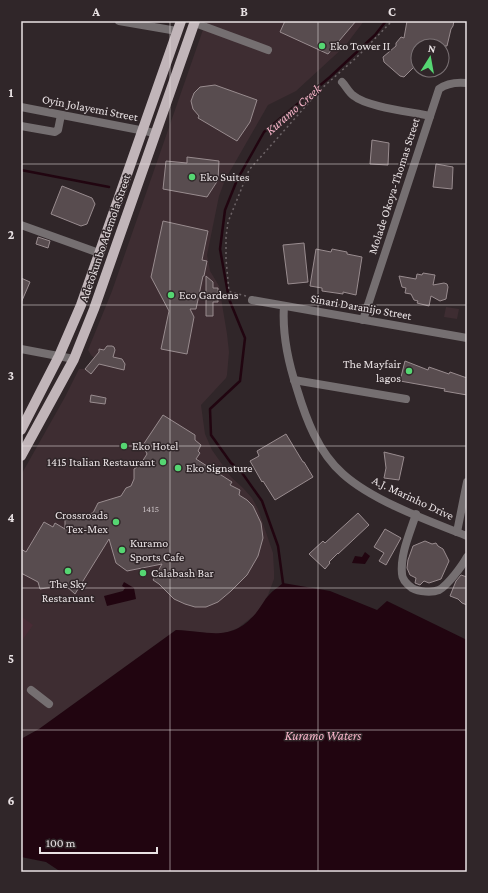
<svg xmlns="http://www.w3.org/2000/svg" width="488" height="893" font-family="'Crimson Pro',serif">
	<rect width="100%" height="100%" fill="#302629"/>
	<!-- built -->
	<g fill="#3e2d32">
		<polygon points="206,21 364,21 345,46 296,91 268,105 225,180 219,196 207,255 210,271 219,286 227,334 229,352 227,375 226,378 201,405 205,434 212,450 231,477 243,488 252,498 258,509 273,553 274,571 274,579 268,595 262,605 256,614 238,628 228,632 216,634 176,630 39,729 21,739 21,475 65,397 79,369 85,369 94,358 91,355 88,350 112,291"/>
		<polygon points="446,307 459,309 457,319 444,317"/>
	</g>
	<!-- green -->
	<polygon fill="#482b35" points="21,616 33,625 21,642"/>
	<!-- water -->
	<g fill="#210510">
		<polygon points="365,552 370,556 365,564 352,563 355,556 362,557"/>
		<polygon points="124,582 134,588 136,599 107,606 104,596 123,591 125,588 122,586"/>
		<path d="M283 583 330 591 377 610 387 601 467 640V872H61L46 862 21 857V739L39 729 176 630C209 631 231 643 256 613 261 607 264 600 269 595 273 590 279 587 283 583Z"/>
	</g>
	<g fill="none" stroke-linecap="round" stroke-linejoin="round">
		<!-- stream -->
		<g stroke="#210510" stroke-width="2.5">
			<polyline points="21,170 109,187"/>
			<polyline points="283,583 278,546 262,501 240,470 231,463 211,435 210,409 240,381 245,338 229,299 220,249 225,210 237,180 264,132 330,77 375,35 386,21"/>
		</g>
	</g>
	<!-- building -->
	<g fill="#584c4f" stroke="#998c8f">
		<polygon points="285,21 356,21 328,54 280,32"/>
		<polygon points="407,21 454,21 453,26 451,29 447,46 418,46 418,63 404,77 400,76 384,62 383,57 396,46 396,43 401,37 404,38"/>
		<polygon points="215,85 257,100 250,122 237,141 198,118 199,116 193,109 191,101 194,93 200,87"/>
		<polygon points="372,140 389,143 388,165 370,164"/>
		<polygon points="187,157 219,161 218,180 207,197 163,189 166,161 187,163"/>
		<polygon points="436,164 453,167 452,189 433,187"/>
		<polygon points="62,186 92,198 95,204 87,224 81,226 51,214"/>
		<polygon points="163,221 208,231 202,260 207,261 204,276 203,276 196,309 190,309 194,317 187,354 161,349 169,311 151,277"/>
		<polygon points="38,237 50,241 48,248 36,244"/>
		<polygon points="304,243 308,282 288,284 283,245"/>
		<polygon points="316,249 331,252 332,249 347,252 347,254 362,257 356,295 343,292 343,294 322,291 322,288 310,286"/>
		<polygon points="423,273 435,275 433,285 444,283 447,284 448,287 446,299 440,301 431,296 429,306 417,303 418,301 414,300 411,294 405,293 406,288 402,287 399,276 416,279 417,274 422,275"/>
		<polygon points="206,276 213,282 213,288 218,288 218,302 213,302 213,316 206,316"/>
		<polygon points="21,278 30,282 21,303"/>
		<polygon points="107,346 112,346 114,347 115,350 113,357 122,359 125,364 124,370 99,364 91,374 85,369 99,352 99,349 104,350"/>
		<polygon points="405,361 428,370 429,367 449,374 450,372 467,378 467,395 444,391 445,389 400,381"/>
		<polygon points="91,395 106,398 105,404 90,402"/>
		<polygon points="163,415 195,435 195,440 201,445 198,451 200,453 196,459 232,482 230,485 240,490 239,495 247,500 253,506 261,523 263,538 258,556 247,575 231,591 218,602 206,607 195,607 185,604 174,599 159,584 153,580 162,564 127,571 116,563 109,539 75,594 65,585 40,589 38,582 21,573 21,549 26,552 44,522 53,527 55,523 65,529 65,519 93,513 98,503 121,496 126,488 131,486 134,479 134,469 140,465 147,454 143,445"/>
		<polygon points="286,434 303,462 304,462 313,477 275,500 263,481 262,482 250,461 259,456 257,451"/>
		<polygon points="384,452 404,457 399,480 384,478 386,468"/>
		<polygon points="358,513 369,525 338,554 338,553 329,562 330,563 325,569 309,554 323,541 325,543"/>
		<polygon points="385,529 401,538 386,565 379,561 384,553 374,547"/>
		<polygon points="425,541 432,544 436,543 438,546 443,549 449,561 441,579 429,583 424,581 420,585 415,583 416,578 410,575 407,568 408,560 413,546"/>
		<polygon points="461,575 467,577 467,605 462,603 458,599 450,596 456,581"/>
	</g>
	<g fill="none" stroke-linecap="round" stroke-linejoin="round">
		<!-- path -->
		<polyline stroke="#6e6568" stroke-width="1.5" stroke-dasharray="2 3" stroke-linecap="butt" points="246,296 231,292 229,291 226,259 226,237 228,222 249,170 321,89 357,57 392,21"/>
		<!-- minor -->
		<g stroke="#756f71" stroke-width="8">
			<polyline points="119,21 177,31"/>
			<polyline points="195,23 268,50"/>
			<path d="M342 82C346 86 349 93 354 96 367 107 413 112 430 116"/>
			<polyline points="21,107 155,133"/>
			<polyline points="21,126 55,132 58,130 61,115"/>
			<polyline points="21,225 99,253"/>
			<polyline points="252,300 467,338"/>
			<path d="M284 306C282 335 288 362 297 389 306 419 318 452 343 474 373 501 429 521 467 536"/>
			<path d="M363 320 439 89C447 83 457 82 467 83"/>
			<polyline points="21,349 74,359"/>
			<polyline points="294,380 406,399"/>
			<path d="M416 514C410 533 400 554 402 574 402 580 408 585 412 588 419 592 432 593 439 590 448 585 462 566 467 557"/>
			<polyline points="457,532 467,482"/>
			<polyline points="31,690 49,704"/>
		</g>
		<!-- major -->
		<g stroke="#c1b5b9" stroke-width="10">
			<polyline points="21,430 59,356 81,305 181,21"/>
			<polyline points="21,456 74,359 94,309 195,21"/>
		</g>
	</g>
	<!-- grid -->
	<path fill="none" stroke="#e9e2e4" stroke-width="1" stroke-opacity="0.55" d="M170 21V872M318 21V872M21 164H467M21 305H467M21 446H467M21 588H467M21 730H467"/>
	<!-- markers -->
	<g fill="#55d672" stroke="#302629" stroke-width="1.5">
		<circle cx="322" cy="46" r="4"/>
		<circle cx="192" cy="177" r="4"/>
		<circle cx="171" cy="295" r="4"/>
		<circle cx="409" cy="371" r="4"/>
		<circle cx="124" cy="446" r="4"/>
		<circle cx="163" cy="462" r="4"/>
		<circle cx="178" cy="468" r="4"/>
		<circle cx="116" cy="522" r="4"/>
		<circle cx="122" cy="550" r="4"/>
		<circle cx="68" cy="571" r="4"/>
		<circle cx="143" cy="573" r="4"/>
	</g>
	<g text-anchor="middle" stroke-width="3" stroke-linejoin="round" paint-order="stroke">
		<!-- number labels -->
		<g font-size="10" fill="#c5bcbf">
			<text x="151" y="512">1415</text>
		</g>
		<!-- poi labels -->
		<g font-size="12" fill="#e9e2e4" stroke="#302629" text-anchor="start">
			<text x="330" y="50">Eko Tower II</text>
			<text x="200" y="181">Eko Suites</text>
			<text x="179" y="299">Eco Gardens</text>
			<text x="401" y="368" text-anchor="end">The Mayfair<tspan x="401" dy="14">lagos</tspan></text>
			<text x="132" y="450">Eko Hotel</text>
			<text x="155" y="466" text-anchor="end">1415 Italian Restaurant</text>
			<text x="186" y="472">Eko Signature</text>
			<text x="108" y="519" text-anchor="end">Crossroads<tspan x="108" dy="14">Tex-Mex</tspan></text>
			<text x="130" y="547">Kuramo<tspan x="130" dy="14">Sports Cafe</tspan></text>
			<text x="151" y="577">Calabash Bar</text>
			<text x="68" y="588" text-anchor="middle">The Sky<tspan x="68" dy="14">Restaruant</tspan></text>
		</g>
		<!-- street labels -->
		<g font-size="12" fill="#e9e2e4" stroke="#302629">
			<text transform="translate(90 108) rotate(11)" y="4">Oyin Jolayemi Street</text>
			<text transform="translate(394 186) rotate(-72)" y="4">Molade Okoya-Thomas Street</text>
			<text transform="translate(105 238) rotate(-71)" y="4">Adetokunbo Ademola Street</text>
			<text transform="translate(361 307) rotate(10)" y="4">Sinari Daranijo Street</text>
			<text transform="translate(413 498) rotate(25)" y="4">A.J. Marinho Drive</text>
		</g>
		<!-- water labels -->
		<g font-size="13" font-style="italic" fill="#f6b3c8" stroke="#302629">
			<text transform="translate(293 109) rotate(-41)" y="5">Kuramo Creek</text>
			<text x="323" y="740">Kuramo Waters</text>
		</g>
	</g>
	<!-- border -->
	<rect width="488" height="893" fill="none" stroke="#302629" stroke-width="44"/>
	<!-- north arrow -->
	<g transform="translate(430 58) rotate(11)"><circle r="19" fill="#302629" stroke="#7a7174"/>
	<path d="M0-3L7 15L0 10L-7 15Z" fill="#55d672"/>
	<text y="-6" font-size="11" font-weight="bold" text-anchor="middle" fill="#e9e2e4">N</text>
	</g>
	<!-- scale -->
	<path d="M40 847v6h117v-6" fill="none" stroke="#e9e2e4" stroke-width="2"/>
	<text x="46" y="847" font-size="12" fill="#e9e2e4" stroke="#302629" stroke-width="3" paint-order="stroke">100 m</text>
	<rect x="22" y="22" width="444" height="849" fill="none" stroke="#e9e2e4" stroke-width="1.5"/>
	<g font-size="13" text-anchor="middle" font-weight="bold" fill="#e9e2e4">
		<text x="96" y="16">A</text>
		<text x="244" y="16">B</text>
		<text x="392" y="16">C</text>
		<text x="11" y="97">1</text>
		<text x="11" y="239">2</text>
		<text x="11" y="380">3</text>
		<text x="11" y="522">4</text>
		<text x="11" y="663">5</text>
		<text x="11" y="805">6</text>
	</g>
</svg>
